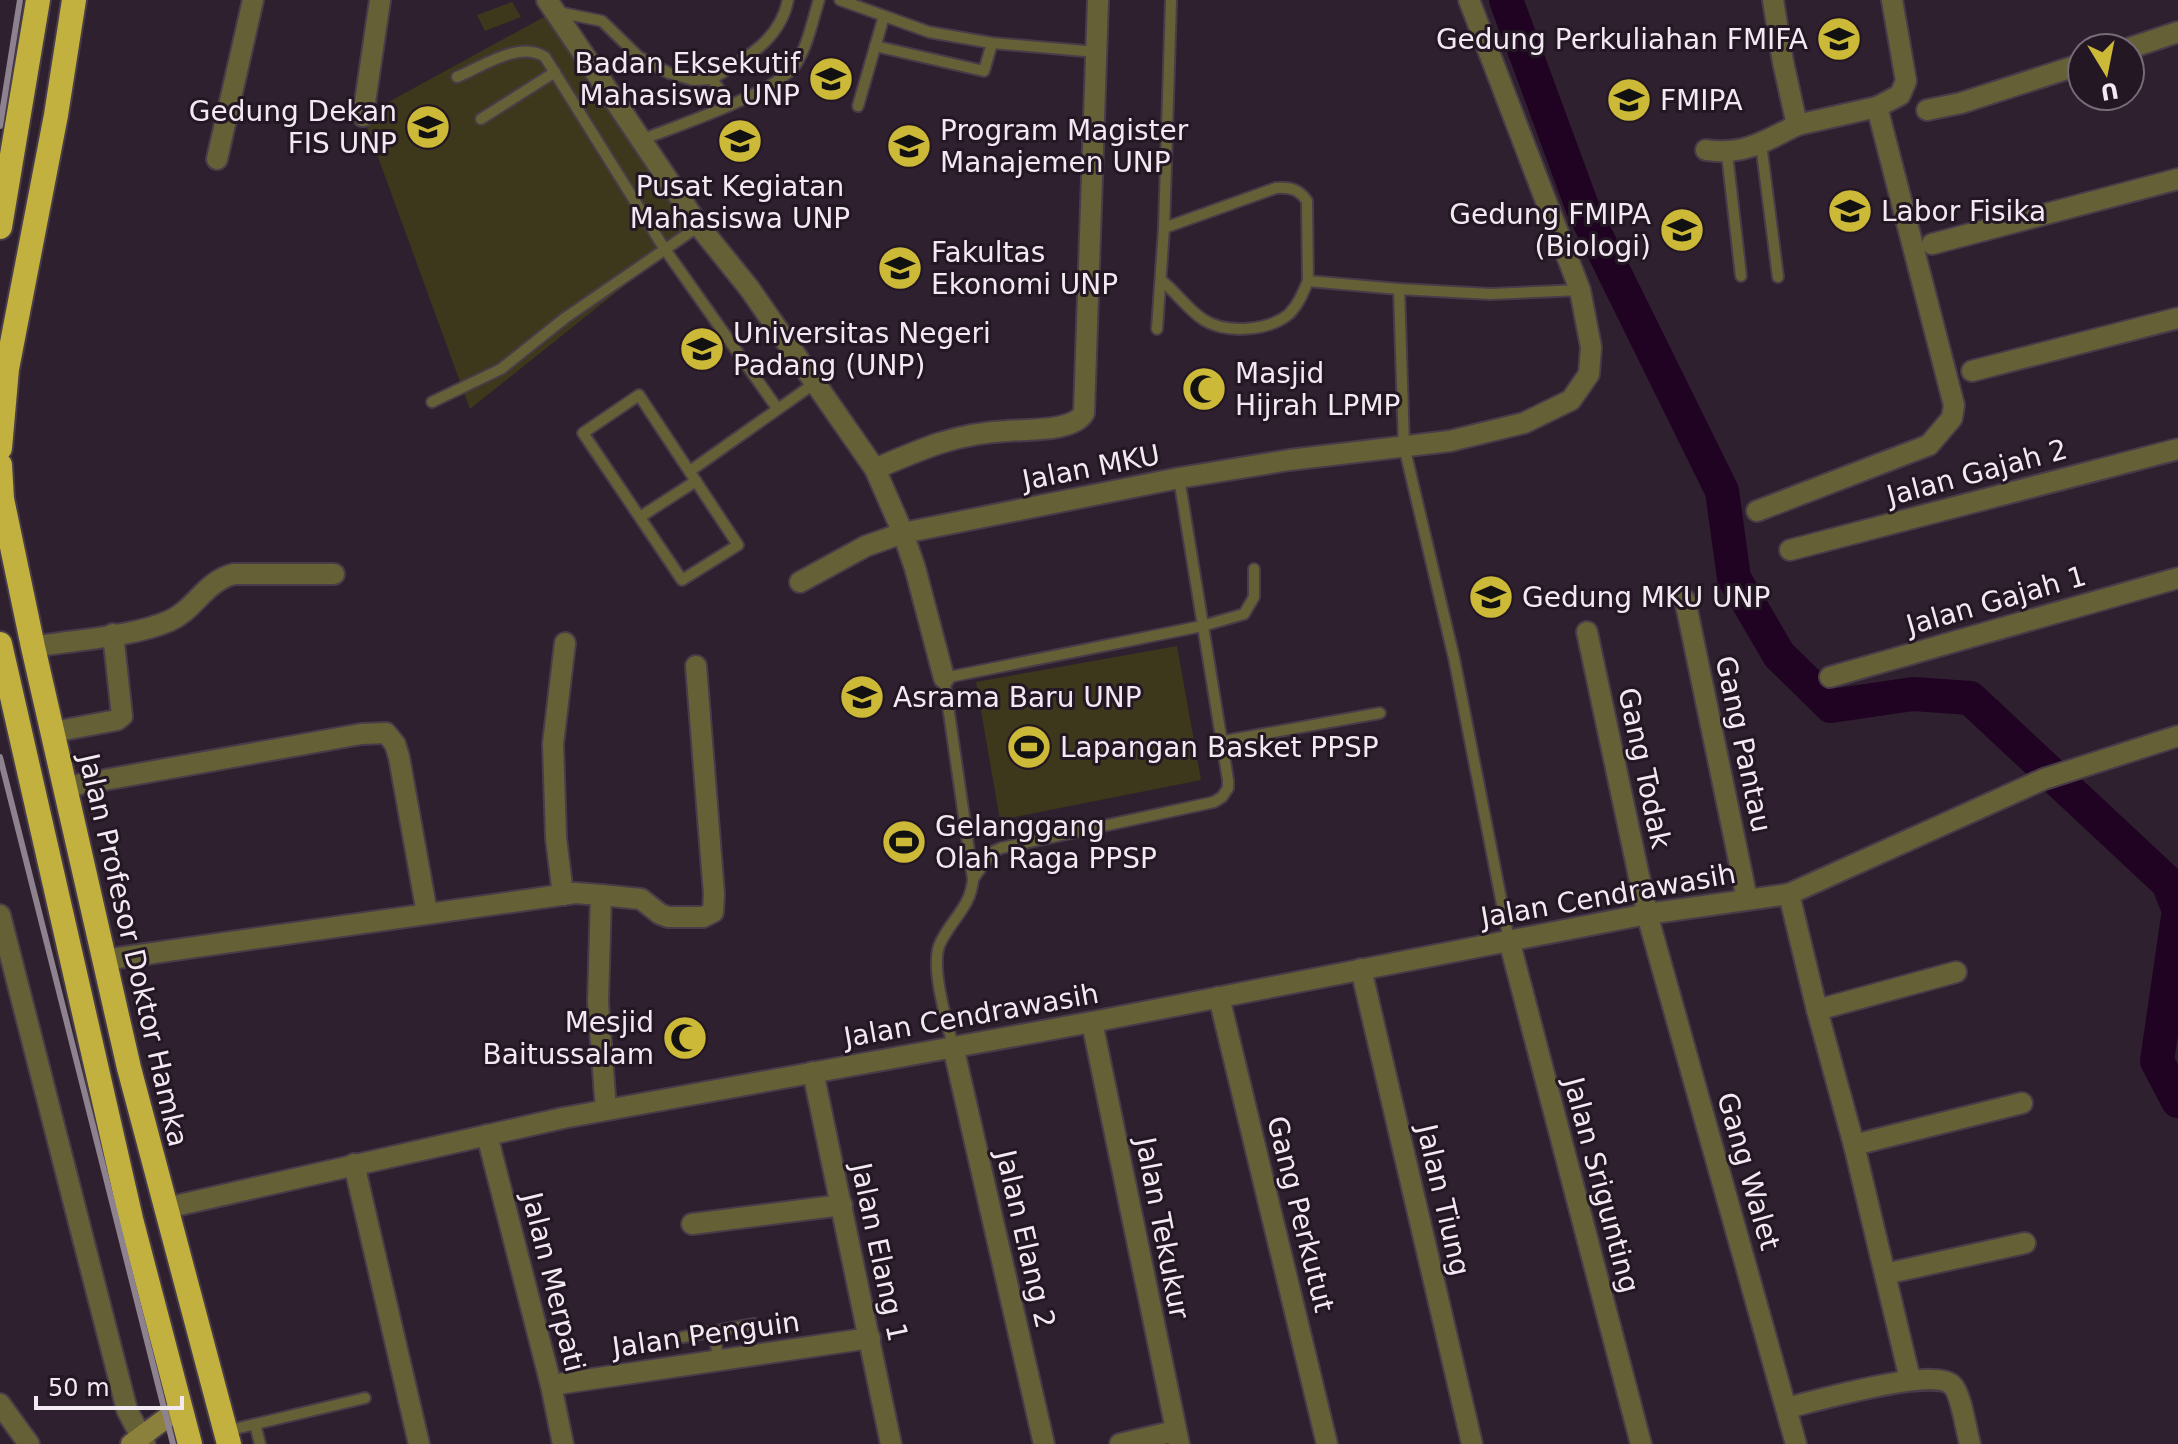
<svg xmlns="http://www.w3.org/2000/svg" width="2178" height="1444" font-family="'DejaVu Sans',sans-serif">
	<rect width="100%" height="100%" fill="#2e202e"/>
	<!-- green -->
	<g fill="#3d381b">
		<polygon points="512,2 521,17 485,31 477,15"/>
		<polygon points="555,11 699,226 470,409 363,116"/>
		<polygon points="1177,646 1201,780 1000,820 976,682"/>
	</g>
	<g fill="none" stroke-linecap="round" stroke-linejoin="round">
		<!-- river -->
		<g stroke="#200322" stroke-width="34">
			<polyline points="1506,0 1583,209 1722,491 1734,578 1779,655 1831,706 1913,694 1970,698 2168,883 2178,908"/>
			<polyline points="2178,917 2157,1061 2178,1101"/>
		</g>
		<!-- lane casing -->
		<g stroke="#493c49" stroke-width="14">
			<g id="lane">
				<polyline points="840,0 929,32 992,43 1096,52"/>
				<path d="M1171 0 1164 228 1276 188C1290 187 1299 189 1307 201L1308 281 1399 289"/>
				<polyline points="558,12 602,21 639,57 669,73 693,80 712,79 730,105"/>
				<polyline points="875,46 984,71 992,43"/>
				<path d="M457 77C482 67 519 40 545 57L664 248 777 408"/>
				<path d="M712 79C744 59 780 41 788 0"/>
				<polyline points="858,106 884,16"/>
				<polyline points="481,119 555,72"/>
				<path d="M641 140C676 126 777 93 796 64 808 45 812 22 819 0"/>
				<polyline points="1761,144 1778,277"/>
				<polyline points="1727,154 1741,276"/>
				<path d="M1162 281C1177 293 1188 310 1204 320 1226 334 1269 331 1289 314 1298 305 1303 293 1308 281"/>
				<polyline points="1157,329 1164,228"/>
				<polygon points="639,395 738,545 682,580 583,433"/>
				<polyline points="432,402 501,369 565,318 699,226"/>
				<polyline points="690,471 815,383"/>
				<polyline points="640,517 696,481"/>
				<polyline points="1224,741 1380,713"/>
				<polyline points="973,879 992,852 1001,848 1214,802 1222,797 1228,788 1228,780 1179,478"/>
				<polyline points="1509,940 1454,658 1404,446 1399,289 1490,294 1580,290"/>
				<path d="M953 1046C947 1022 931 970 939 946 949 921 971 908 973 879L944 678 1202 626 1244 614 1254 597V569"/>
				<polyline points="714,1331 718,1359"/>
				<polyline points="683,1337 754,1324"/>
				<polyline points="255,1424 260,1444"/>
				<polyline points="226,1431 365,1398"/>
			</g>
		</g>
		<!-- street casing -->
		<g stroke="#493c49" stroke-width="24">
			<g id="street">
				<polyline points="547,0 699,226 749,288 875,469 903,533 915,568 944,678"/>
				<polyline points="1773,0 1783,62 1797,125 1877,107"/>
				<polyline points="2130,48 2178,32"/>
				<polyline points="1927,110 1961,103 2082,64"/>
				<polyline points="363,116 380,0"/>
				<path d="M1706 150C1742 156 1766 141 1797 125"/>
				<polyline points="217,159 253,0"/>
				<polyline points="1932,244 2178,179"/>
				<polyline points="1972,371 2178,318"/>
				<path d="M875 469C921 449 957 433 1007 431 1027 429 1073 432 1084 413L1098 0"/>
				<polyline points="1757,511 1929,445 1952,418 1954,405 1877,107 1900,95 1906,81 1892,0"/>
				<polyline points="1790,550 2178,449"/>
				<polyline points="800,582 866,546 903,533 1179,478 1289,460 1450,441 1524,423 1571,400 1589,374 1591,347 1580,290 1469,0"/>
				<polyline points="1685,600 1747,899"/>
				<polyline points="1587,632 1647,914 1796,1444"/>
				<path d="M33 647C73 640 133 637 169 621 195 610 205 581 234 574H334"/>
				<polyline points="1830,677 2178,578"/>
				<polyline points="53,732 117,720 122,716 113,634"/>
				<polyline points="65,787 361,734 386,733 395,744 399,757 427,913"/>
				<polyline points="563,895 556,838 553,744 565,643"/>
				<polyline points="601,895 641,899 660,914 668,917 703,917 713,912 714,894 696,666"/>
				<polyline points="0,915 127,1410 145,1444"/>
				<polyline points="1509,940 1641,1444"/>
				<polyline points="104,960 575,893 601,895 598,1002 606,1110"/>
				<polyline points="1361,969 1472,1444"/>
				<polyline points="1219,997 1327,1444"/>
				<polyline points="1817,1010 1956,972"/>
				<polyline points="1092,1022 1179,1444"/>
				<polyline points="953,1046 1044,1444"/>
				<polyline points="813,1072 891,1444"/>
				<polyline points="487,1135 551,1385 563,1444"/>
				<polyline points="1854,1145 2022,1103"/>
				<polyline points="354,1164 419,1444"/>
				<polyline points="166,1208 563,1118 1092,1022 1647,914 1789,894"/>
				<polyline points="692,1224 842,1205"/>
				<polyline points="1885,1274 2025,1243"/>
				<polyline points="1910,1379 1854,1145 1817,1010 1789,894 2044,779 2178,736"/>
				<polyline points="551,1385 870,1338"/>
				<polyline points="0,1404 29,1444"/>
				<path d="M1787 1408C1815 1401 1933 1367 1952 1385 1961 1393 1966 1430 1970 1444"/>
				<polyline points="1120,1444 1175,1431"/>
			</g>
		</g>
		<!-- secondary casing -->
		<g stroke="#493c49" stroke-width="24">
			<polyline id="secondary" points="131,1444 180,1408"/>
		</g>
		<!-- highway casing -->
		<g stroke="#493c49" stroke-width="28">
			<g id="highway">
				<polyline points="0,227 38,0"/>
				<polyline points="0,448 7,369 56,115 74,0"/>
				<polyline points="0,465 2,499 33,647 129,1068 229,1444"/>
				<polyline points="0,644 131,1219 190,1444"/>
			</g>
		</g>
		<!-- lane -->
		<use href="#lane" stroke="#666037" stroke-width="10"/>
		<!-- street -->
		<use href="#street" stroke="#666037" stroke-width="20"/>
		<!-- secondary -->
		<use href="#secondary" stroke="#8b803c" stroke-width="20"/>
		<!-- highway -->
		<use href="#highway" stroke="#c2b03f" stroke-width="24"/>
		<!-- rail -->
		<g stroke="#8e828e" stroke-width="6">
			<polyline points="0,126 20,0"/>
			<polyline points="0,757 173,1444"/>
		</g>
	</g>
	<!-- icons -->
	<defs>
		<g id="university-disc" transform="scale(2.3)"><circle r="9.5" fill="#cdb938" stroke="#241724"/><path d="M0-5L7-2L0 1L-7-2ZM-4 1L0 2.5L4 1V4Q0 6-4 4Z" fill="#111"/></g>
		<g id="mosque-disc" transform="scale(2.3)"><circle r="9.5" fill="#cdb938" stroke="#241724"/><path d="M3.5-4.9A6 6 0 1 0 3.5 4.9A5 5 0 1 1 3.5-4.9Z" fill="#111"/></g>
		<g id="stadium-disc" transform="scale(2.3)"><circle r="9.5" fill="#cdb938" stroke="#241724"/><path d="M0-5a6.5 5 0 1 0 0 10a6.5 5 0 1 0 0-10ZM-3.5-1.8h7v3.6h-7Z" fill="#111"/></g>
	</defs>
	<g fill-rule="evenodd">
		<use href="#university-disc" x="1839" y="39"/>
		<use href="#university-disc" x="831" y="79"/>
		<use href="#university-disc" x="1629" y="100"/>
		<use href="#university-disc" x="428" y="127"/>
		<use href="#university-disc" x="740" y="141"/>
		<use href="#university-disc" x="909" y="146"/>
		<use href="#university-disc" x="1850" y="211"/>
		<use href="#university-disc" x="1682" y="230"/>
		<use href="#university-disc" x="900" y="268"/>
		<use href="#university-disc" x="702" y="349"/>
		<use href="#mosque-disc" x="1204" y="389"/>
		<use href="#university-disc" x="1491" y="597"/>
		<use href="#university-disc" x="862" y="697"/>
		<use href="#stadium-disc" x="1029" y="747"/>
		<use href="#stadium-disc" x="904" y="842"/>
		<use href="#mosque-disc" x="685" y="1038"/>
	</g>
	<g text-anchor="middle" stroke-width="6" stroke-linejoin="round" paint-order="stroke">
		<!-- poi labels -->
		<g font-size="28" fill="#f2e9f2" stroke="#241724" text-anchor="start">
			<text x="1808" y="49" text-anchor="end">Gedung Perkuliahan FMIFA</text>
			<text x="800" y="73" text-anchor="end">Badan Eksekutif<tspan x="800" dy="32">Mahasiswa UNP</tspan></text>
			<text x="1660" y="110">FMIPA</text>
			<text x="397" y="121" text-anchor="end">Gedung Dekan<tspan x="397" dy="32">FIS UNP</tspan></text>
			<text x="940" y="140">Program Magister<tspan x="940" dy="32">Manajemen UNP</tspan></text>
			<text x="740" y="196" text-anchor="middle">Pusat Kegiatan<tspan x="740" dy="32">Mahasiswa UNP</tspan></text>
			<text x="1881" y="221">Labor Fisika</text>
			<text x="1651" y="224" text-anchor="end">Gedung FMIPA<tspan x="1651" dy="32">(Biologi)</tspan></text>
			<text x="931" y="262">Fakultas<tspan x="931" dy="32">Ekonomi UNP</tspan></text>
			<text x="733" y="343">Universitas Negeri<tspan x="733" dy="32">Padang (UNP)</tspan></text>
			<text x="1235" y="383">Masjid<tspan x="1235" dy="32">Hijrah LPMP</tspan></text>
			<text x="1522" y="607">Gedung MKU UNP</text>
			<text x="893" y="707">Asrama Baru UNP</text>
			<text x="1060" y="757">Lapangan Basket PPSP</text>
			<text x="935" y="836">Gelanggang<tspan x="935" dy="32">Olah Raga PPSP</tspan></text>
			<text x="654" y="1032" text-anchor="end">Mesjid<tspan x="654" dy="32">Baitussalam</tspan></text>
		</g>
		<!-- street labels -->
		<g font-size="28" fill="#f2e9f2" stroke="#241724">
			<text transform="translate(1091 467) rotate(-11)" y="10">Jalan MKU</text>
			<text transform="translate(1977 472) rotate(-15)" y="10">Jalan Gajah 2</text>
			<text transform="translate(1996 600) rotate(-16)" y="10">Jalan Gajah 1</text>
			<text transform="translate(1744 744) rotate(78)" y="10">Gang Pantau</text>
			<text transform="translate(1645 768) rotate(78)" y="10">Gang Todak</text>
			<text transform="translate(1608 895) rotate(-10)" y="10">Jalan Cendrawasih</text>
			<text transform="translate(134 950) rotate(77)" y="10">Jalan Profesor Doktor Hamka</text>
			<text transform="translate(971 1015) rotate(-10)" y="10">Jalan Cendrawasih</text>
			<text transform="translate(1749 1171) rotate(74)" y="10">Gang Walet</text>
			<text transform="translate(1602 1185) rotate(75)" y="10">Jalan Srigunting</text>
			<text transform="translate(1444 1200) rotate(77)" y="10">Jalan Tiung</text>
			<text transform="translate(1301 1214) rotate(76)" y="10">Gang Perkutut</text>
			<text transform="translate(1163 1228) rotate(79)" y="10">Jalan Tekukur</text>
			<text transform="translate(1026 1239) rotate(77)" y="10">Jalan Elang 2</text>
			<text transform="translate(880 1252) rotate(78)" y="10">Jalan Elang 1</text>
			<text transform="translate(554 1282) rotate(76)" y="10">Jalan Merpati</text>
			<text transform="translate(706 1334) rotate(-8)" y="10">Jalan Penguin</text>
		</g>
	</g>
	<!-- north arrow -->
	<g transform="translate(2106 72) rotate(170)"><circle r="38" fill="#241724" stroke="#766b76" stroke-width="2"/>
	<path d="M0-6L14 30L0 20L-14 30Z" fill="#cdb938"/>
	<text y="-12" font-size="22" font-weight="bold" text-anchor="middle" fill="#f2e9f2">U</text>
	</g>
	<!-- scale -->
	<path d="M36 1396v12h146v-12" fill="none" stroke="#f2e9f2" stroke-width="4"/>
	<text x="48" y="1396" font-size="24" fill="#f2e9f2" stroke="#241724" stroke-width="6" paint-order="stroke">50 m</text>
</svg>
